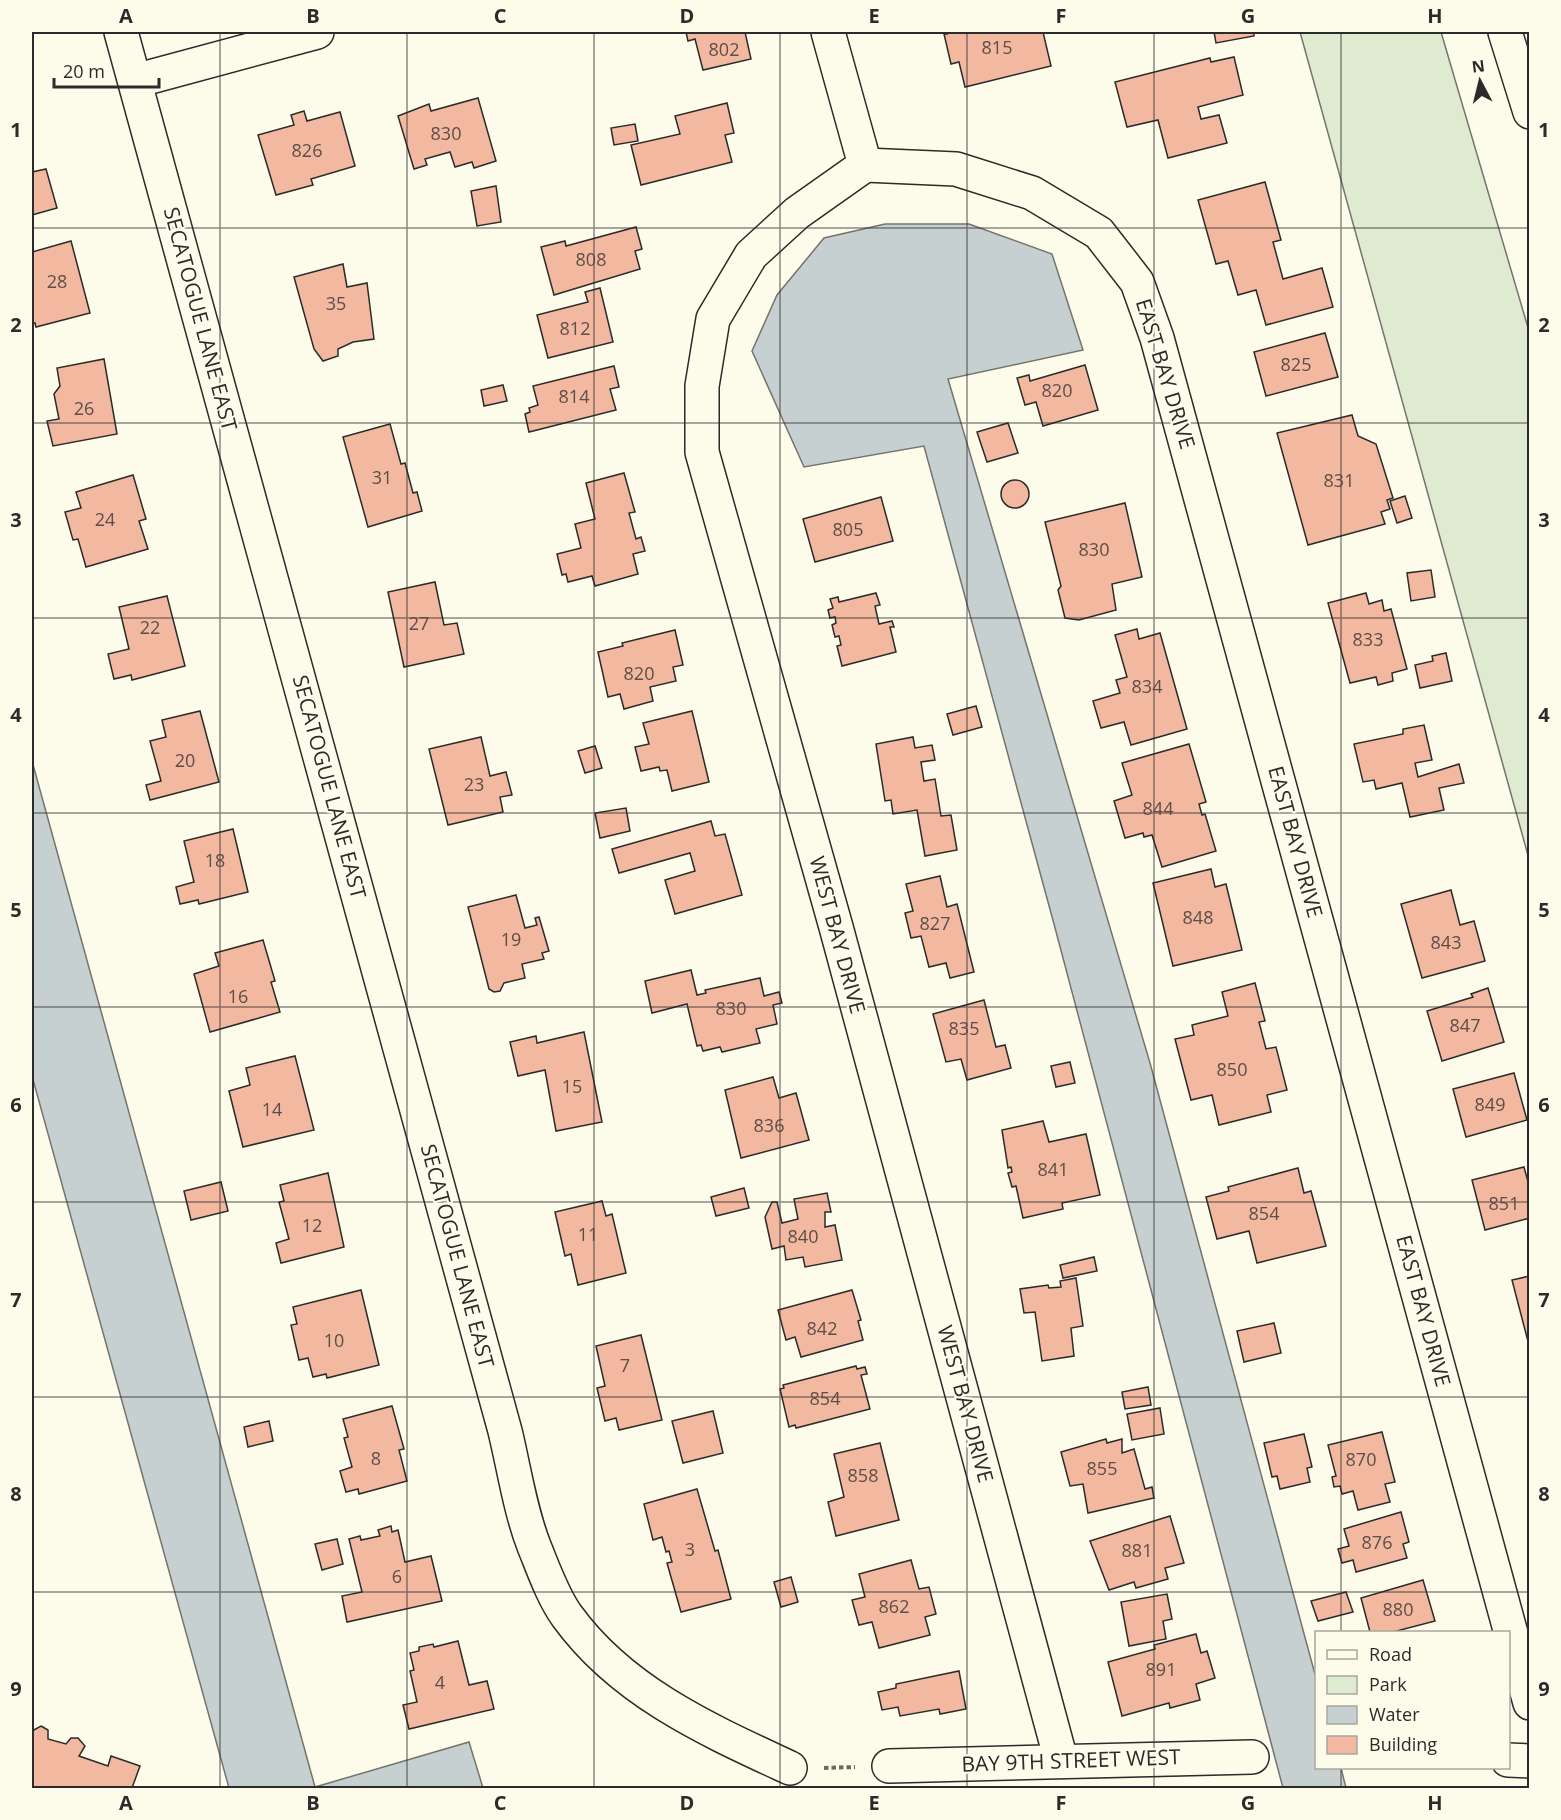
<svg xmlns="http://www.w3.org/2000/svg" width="1561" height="1820" font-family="'Open Sans',sans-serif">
	<rect width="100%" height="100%" fill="#fdfbea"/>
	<!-- green -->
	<polygon fill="#deebd1" stroke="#74746e" stroke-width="1.5" points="1300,32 1441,32 1529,331 1529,859"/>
	<!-- water -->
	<g fill="#c7d0d0" stroke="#74746e" stroke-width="1.5">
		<polygon points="885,224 969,224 1052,254 1083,350 948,379 1150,1063 1316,1678 1316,1768 1341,1768 1346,1788 1283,1788 1054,924 924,446 804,467 752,351 777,295 824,238"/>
		<polygon points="32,761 315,1787 469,1742 483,1788 229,1788 32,1076"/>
	</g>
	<!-- building -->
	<g fill="#f2b8a0" stroke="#2b2b2b" stroke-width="1.5">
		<polygon points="686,32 745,32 751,59 703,70 695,39 688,41"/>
		<polygon points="946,32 1043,32 1051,66 965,87 959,62 951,64 944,34 947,34"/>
		<polygon points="1214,32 1254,32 1254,36 1216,43"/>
		<polygon points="1234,57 1243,95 1198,107 1201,119 1219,115 1227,143 1168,158 1158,120 1127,127 1115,82 1210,58 1211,62"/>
		<polygon points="478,98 496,161 474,168 472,162 455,167 450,152 425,159 427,165 414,169 398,116 429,104 431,111"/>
		<polygon points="727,103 734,133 725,135 732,162 641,185 631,145 680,134 675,116"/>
		<polygon points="304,111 307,121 340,112 355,166 311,179 313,185 276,195 258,135 294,125 291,115"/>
		<polygon points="635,124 638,141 614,145 611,128"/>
		<polygon points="46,169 57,208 32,215 32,170 32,172"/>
		<polygon points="1265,182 1281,240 1273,242 1283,279 1322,268 1333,307 1266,325 1256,290 1238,295 1228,261 1216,264 1198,200"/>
		<polygon points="496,186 501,222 477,226 471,191"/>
		<polygon points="636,227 642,249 635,251 640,269 554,295 541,247 565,241 566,246"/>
		<polygon points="71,241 90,313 36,327 35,323 32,324 32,252"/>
		<polygon points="343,264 347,287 367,283 374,339 353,342 338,349 338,356 323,361 314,349 294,277"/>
		<polygon points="600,288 613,342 548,358 537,315 588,302 585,292"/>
		<polygon points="1325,333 1338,377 1266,396 1254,352"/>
		<polygon points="104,359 117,434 53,446 47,421 59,419 54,394 60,386 57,368"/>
		<polygon points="1085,365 1098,410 1043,426 1036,402 1025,405 1017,378 1029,375 1030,381"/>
		<polygon points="614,366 619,387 610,389 616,410 529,432 525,414 530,412 529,408 538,405 533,386"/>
		<polygon points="503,385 507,401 484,406 481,390"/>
		<polygon points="1352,415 1358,436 1376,444 1393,498 1387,500 1390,509 1381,512 1385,524 1308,545 1277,433"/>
		<polygon points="1008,423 1018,453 987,462 977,432"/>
		<polygon points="390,424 401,464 405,463 413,493 417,492 422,511 368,527 343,437"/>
		<polygon points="624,473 635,512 629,513 636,539 641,537 645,551 633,554 638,574 595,586 592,576 568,582 566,574 562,575 557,554 581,548 575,524 595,519 586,483"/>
		<polygon points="133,475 146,519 139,521 148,549 86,567 78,539 73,540 65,512 81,508 76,492"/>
		<circle cx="1015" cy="494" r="14"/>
		<polygon points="1405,496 1412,518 1397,523 1390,501"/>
		<polygon points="881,497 893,541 815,562 803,519"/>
		<polygon points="1125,503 1142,577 1112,584 1116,610 1079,620 1065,618 1058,590 1061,586 1045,522"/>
		<polygon points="1431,570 1435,597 1411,601 1407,573"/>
		<polygon points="435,582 444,625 457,623 464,654 404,667 388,592"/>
		<polygon points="876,593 880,605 875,606 879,624 892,621 894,627 890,627 896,652 842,666 837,646 841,645 839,636 835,637 832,625 836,623 835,617 830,618 828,610 833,608 830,599 838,597 839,602"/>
		<polygon points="1366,593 1369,604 1382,600 1384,611 1391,609 1407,669 1392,673 1393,681 1378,685 1376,677 1350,683 1328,603"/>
		<polygon points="167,596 185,666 132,680 131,675 114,679 108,654 129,649 119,607"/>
		<polygon points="1137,629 1139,639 1160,633 1187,729 1131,745 1124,722 1101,728 1093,701 1120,693 1116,680 1127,677 1115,635"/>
		<polygon points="675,630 683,665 673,667 676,681 650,687 653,701 624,709 620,694 608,697 598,652 623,646 622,643"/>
		<polygon points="1446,653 1452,681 1420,688 1415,665 1433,661 1432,656"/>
		<polygon points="976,706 982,727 953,735 947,714"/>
		<polygon points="200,711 219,782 150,800 146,785 161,781 150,741 166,737 162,720"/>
		<polygon points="692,711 709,782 672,791 667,770 660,771 659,767 641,771 635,747 649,744 643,723"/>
		<polygon points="1424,725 1432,760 1415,763 1418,777 1459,764 1464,783 1439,788 1444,810 1410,817 1402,783 1376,789 1374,780 1363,782 1354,744 1403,734 1403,729"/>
		<polygon points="481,737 490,776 506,772 512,795 500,797 503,812 448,825 429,749"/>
		<polygon points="913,737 915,748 932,745 935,760 921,762 924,781 935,779 941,816 951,815 957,850 925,856 917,810 893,814 891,800 885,801 876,744"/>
		<polygon points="1189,744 1206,802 1199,804 1202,815 1205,814 1216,851 1162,867 1152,835 1144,837 1143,833 1125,838 1114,801 1132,795 1122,763"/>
		<polygon points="595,746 602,768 585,773 578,751"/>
		<polygon points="626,808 630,831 600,838 595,813"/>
		<polygon points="711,821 715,836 725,834 742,895 675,914 665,880 695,871 690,853 619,873 612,849"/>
		<polygon points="233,829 248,892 199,904 198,900 180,904 176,887 194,882 184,841"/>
		<polygon points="1211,869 1215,887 1226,884 1242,950 1173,966 1153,883"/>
		<polygon points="940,876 947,907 957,904 974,972 950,978 946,963 929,967 921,936 911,938 905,913 913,911 906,884"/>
		<polygon points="1451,890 1460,925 1474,921 1485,961 1422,978 1401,904"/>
		<polygon points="516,895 525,928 537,925 535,918 539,917 549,951 542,953 544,959 522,964 525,978 504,983 500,991 494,992 489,989 468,907"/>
		<polygon points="263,940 275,981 271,982 280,1012 210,1032 194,974 219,966 215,953"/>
		<polygon points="691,970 697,995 706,993 705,990 760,978 764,996 779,992 782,1003 773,1005 777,1024 756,1029 760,1043 722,1052 720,1047 703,1051 701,1045 697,1046 687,1004 652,1013 645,981"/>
		<polygon points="1255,983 1265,1021 1259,1022 1266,1049 1276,1047 1287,1090 1267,1095 1271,1112 1219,1125 1212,1095 1191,1100 1175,1039 1194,1035 1192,1025 1228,1016 1222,992"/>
		<polygon points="1488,988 1504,1042 1442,1061 1427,1011 1473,997 1471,994"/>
		<polygon points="984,1000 996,1047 1005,1045 1011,1068 967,1080 961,1059 946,1062 933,1014"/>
		<polygon points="584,1032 602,1122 556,1131 545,1070 518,1076 510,1042 536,1036 537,1043"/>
		<polygon points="295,1056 314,1130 243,1147 229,1091 250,1085 246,1068"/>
		<polygon points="1070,1062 1075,1083 1056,1087 1051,1066"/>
		<polygon points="1514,1073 1527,1120 1466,1137 1453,1089"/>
		<polygon points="773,1077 779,1098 796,1093 809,1140 741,1158 725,1090"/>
		<polygon points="1043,1121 1049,1142 1086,1134 1100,1195 1062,1203 1063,1209 1023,1218 1016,1186 1012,1187 1008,1173 1012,1172 1011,1167 1008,1168 1002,1130"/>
		<polygon points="1524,1167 1530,1189 1530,1218 1485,1230 1472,1180"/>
		<polygon points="1298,1168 1304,1193 1311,1191 1326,1246 1257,1263 1249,1231 1217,1239 1206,1197 1229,1191 1228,1187"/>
		<polygon points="328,1173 344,1247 281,1263 276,1243 289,1239 279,1202 284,1201 280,1185"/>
		<polygon points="221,1182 228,1211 191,1220 184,1191"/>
		<polygon points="744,1188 749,1208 716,1216 711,1197"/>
		<polygon points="827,1193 831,1212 825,1212 825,1227 835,1225 842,1260 805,1267 803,1257 786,1260 784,1246 772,1249 765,1217 772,1202 777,1202 782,1223 798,1219 794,1199"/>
		<polygon points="602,1201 606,1216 612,1214 626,1273 578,1285 571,1254 565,1256 555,1212"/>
		<polygon points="1094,1257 1097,1271 1063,1278 1060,1265"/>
		<polygon points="1530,1276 1530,1349 1512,1280"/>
		<polygon points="1076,1278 1083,1326 1071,1328 1074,1356 1042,1361 1035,1312 1024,1313 1020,1289 1048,1285 1049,1288 1061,1287 1060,1281"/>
		<polygon points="361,1290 379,1365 327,1378 326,1374 313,1377 308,1358 299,1360 291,1325 297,1324 293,1307"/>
		<polygon points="852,1290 861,1320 858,1321 863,1340 801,1357 795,1337 786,1340 778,1310"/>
		<polygon points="1274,1323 1281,1353 1244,1362 1237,1331"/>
		<polygon points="641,1335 662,1420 619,1430 616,1418 605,1421 597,1388 605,1386 596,1346"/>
		<polygon points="856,1366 857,1369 865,1367 867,1374 861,1375 870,1409 796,1428 795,1425 789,1427 780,1389 784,1388 783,1385"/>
		<polygon points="1148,1387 1151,1405 1125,1409 1122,1392"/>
		<polygon points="392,1406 404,1449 399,1450 407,1481 359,1494 358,1489 346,1492 340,1471 352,1467 344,1438 348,1437 343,1419"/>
		<polygon points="1160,1408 1164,1434 1132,1440 1127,1414"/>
		<polygon points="713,1411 723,1453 683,1463 672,1421"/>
		<polygon points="269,1421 273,1441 248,1447 244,1427"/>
		<polygon points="1382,1432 1395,1482 1385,1484 1390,1502 1358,1510 1353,1491 1342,1494 1340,1486 1334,1487 1332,1477 1336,1476 1328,1445"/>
		<polygon points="1304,1434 1312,1467 1307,1468 1310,1482 1280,1489 1277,1476 1272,1477 1264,1443"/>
		<polygon points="1106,1439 1107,1443 1122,1439 1122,1453 1134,1449 1145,1489 1152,1487 1154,1498 1088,1513 1083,1484 1070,1486 1061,1452"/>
		<polygon points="880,1443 899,1520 836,1536 828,1502 844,1497 834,1454"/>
		<polygon points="697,1489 715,1551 718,1550 731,1599 681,1612 667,1563 672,1562 669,1551 666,1552 662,1537 653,1540 644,1504"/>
		<polygon points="1401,1512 1409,1542 1403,1544 1407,1558 1356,1572 1353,1560 1342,1563 1338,1549 1349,1546 1344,1529"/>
		<polygon points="1170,1516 1184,1563 1165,1568 1168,1579 1136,1588 1134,1582 1109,1590 1090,1541"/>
		<polygon points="391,1526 392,1532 398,1530 405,1562 431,1556 442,1601 347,1622 342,1596 362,1592 349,1539 360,1536 361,1540 380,1536 378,1530"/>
		<polygon points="337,1539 343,1564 322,1570 315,1544"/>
		<polygon points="911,1560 919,1589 929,1587 936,1614 925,1617 930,1635 879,1648 872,1622 859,1625 852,1600 865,1597 859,1574"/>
		<polygon points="791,1577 798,1602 781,1607 774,1582"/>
		<polygon points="1423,1580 1435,1621 1393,1632 1370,1632 1361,1598"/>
		<polygon points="1346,1592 1353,1612 1318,1621 1311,1601"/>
		<polygon points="1167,1594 1172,1619 1163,1621 1166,1639 1129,1646 1121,1602"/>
		<polygon points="1196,1634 1201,1653 1207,1651 1215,1678 1196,1684 1200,1700 1170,1708 1169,1703 1122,1716 1108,1662 1155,1649 1154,1645"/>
		<polygon points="458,1641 469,1685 487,1681 494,1709 409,1729 403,1705 417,1702 410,1671 414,1670 410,1653 419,1651 419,1647 433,1644 434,1647"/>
		<polygon points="959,1671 966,1709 940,1714 939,1709 900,1716 898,1707 882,1710 878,1692 896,1688 896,1684"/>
		<polygon points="41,1726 48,1730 48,1739 66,1744 71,1738 78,1738 85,1746 79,1756 108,1766 111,1756 140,1766 132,1788 32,1788 32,1731"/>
	</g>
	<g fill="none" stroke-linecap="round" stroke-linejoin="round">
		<!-- minor casing -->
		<g stroke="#2b2b2b" stroke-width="36">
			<g id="minor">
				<path d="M121 32 505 1431C514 1468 520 1510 534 1546 543 1568 553 1597 567 1616 622 1692 708 1730 790 1768"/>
				<polyline points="828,32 865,165"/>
				<polyline points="1505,32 1530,112"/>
				<polyline points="135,81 317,32"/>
				<polyline points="865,165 956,169 1032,193 1099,233 1137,282 1157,338 1530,1703"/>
				<polyline points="865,165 797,213 751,255 713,319 702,386 702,452 836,927 1061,1760"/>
				<polyline points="1508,1760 1530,1761"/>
				<polyline points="889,1766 1252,1757"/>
			</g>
		</g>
		<!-- path -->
		<polyline stroke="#6a6964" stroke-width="4" stroke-dasharray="4.5 3" stroke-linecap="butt" points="824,1768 855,1767"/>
		<!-- minor -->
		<use href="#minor" stroke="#fdfbea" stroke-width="33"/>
	</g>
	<!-- grid -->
	<path fill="none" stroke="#2b2b2b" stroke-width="1.5" stroke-opacity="0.55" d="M220 32V1788M407 32V1788M594 32V1788M780 32V1788M967 32V1788M1154 32V1788M1341 32V1632M32 228H1530M32 423H1530M32 618H1530M32 813H1530M32 1007H1530M32 1202H1530M32 1397H1530M32 1592H1530M1341 1768V1788"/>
	<g text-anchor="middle" stroke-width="4.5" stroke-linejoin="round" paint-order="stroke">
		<!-- number labels -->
		<g font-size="18" fill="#5d4e48">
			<text x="997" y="54">815</text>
			<text x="724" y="56">802</text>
			<text x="446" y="140">830</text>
			<text x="307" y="157">826</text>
			<text x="591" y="266">808</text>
			<text x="57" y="288">28</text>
			<text x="336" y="310">35</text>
			<text x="575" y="335">812</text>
			<text x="1296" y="371">825</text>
			<text x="1057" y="397">820</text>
			<text x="574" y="403">814</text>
			<text x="84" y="415">26</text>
			<text x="382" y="484">31</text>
			<text x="1339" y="487">831</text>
			<text x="105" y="526">24</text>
			<text x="848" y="536">805</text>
			<text x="1094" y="556">830</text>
			<text x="419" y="630">27</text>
			<text x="150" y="634">22</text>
			<text x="1368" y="646">833</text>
			<text x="639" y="680">820</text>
			<text x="1147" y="693">834</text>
			<text x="185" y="767">20</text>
			<text x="474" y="791">23</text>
			<text x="1158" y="815">844</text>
			<text x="215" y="867">18</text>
			<text x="1198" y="924">848</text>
			<text x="935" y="930">827</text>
			<text x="511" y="946">19</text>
			<text x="1446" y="949">843</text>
			<text x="238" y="1003">16</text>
			<text x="731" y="1015">830</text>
			<text x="1465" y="1032">847</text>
			<text x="964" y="1035">835</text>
			<text x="1232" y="1076">850</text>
			<text x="572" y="1093">15</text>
			<text x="1490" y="1111">849</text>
			<text x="272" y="1116">14</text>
			<text x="769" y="1132">836</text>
			<text x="1053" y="1176">841</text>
			<text x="1504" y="1210">851</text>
			<text x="1264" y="1220">854</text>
			<text x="312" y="1232">12</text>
			<text x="588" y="1241">11</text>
			<text x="803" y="1243">840</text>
			<text x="822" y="1335">842</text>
			<text x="334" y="1347">10</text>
			<text x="625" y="1372">7</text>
			<text x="825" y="1405">854</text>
			<text x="376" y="1465">8</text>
			<text x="1361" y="1466">870</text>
			<text x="1102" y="1475">855</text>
			<text x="863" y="1482">858</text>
			<text x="1377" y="1549">876</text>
			<text x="690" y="1556">3</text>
			<text x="1137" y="1557">881</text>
			<text x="397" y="1583">6</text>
			<text x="894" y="1613">862</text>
			<text x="1398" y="1616">880</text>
			<text x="1161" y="1676">891</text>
			<text x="440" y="1689">4</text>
		</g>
		<!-- street labels -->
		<g font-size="21" fill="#2b2b2b" stroke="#fdfbea">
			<text transform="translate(200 319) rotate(75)" y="7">SECATOGUE LANE EAST</text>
			<text transform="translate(1165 374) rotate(73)" y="7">EAST BAY DRIVE</text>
			<text transform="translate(329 787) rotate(75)" y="7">SECATOGUE LANE EAST</text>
			<text transform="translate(1295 842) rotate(75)" y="7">EAST BAY DRIVE</text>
			<text transform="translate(837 935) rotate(75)" y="7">WEST BAY DRIVE</text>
			<text transform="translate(457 1256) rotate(75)" y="7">SECATOGUE LANE EAST</text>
			<text transform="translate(1423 1311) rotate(75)" y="7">EAST BAY DRIVE</text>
			<text transform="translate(965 1404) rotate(75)" y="7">WEST BAY DRIVE</text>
			<text transform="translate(1071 1761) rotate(-2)" y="7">BAY 9TH STREET WEST</text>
		</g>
	</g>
	<!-- border -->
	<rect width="1561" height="1820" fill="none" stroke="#fdfbea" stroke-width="66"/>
	<!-- legend -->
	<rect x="1315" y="1631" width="195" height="138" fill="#fdfbea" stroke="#a9a89e" stroke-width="1.5"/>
	<rect x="1327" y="1650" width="30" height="9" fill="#fdfbea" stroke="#a9a89e" stroke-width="1.5"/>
	<text x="1369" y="1661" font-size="18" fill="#2b2b2b">Road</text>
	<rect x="1327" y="1676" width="30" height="18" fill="#deebd1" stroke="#a9a89e" stroke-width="1.5"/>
	<text x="1369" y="1691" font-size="18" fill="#2b2b2b">Park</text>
	<rect x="1327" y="1706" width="30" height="18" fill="#c7d0d0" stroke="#a9a89e" stroke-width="1.5"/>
	<text x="1369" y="1721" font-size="18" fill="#2b2b2b">Water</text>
	<rect x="1327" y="1736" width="30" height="18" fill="#f2b8a0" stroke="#a9a89e" stroke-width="1.5"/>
	<text x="1369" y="1751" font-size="18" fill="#2b2b2b">Building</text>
	<!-- north arrow -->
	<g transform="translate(1480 81) rotate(353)" stroke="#fdfbea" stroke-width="4.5" paint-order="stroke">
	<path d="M0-4.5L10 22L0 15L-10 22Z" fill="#2b2b2b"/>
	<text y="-9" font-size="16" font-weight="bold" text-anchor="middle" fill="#2b2b2b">N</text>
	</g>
	<!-- scale -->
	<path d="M54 78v9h105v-9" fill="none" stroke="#2b2b2b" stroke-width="3"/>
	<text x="63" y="78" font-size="18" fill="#2b2b2b" stroke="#fdfbea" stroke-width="4.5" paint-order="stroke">20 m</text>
	<rect x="33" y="33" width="1495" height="1754" fill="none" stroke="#2b2b2b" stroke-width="2"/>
	<g font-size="20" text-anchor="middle" font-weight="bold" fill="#2b2b2b">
		<text x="126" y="23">A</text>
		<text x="313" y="23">B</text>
		<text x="500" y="23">C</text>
		<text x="687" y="23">D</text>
		<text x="874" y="23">E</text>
		<text x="1061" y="23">F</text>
		<text x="1248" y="23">G</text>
		<text x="1435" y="23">H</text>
		<text x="16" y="137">1</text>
		<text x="1544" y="137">1</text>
		<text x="16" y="332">2</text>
		<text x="1544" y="332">2</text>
		<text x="16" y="527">3</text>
		<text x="1544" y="527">3</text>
		<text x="16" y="722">4</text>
		<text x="1544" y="722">4</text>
		<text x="16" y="917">5</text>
		<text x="1544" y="917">5</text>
		<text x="16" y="1112">6</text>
		<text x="1544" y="1112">6</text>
		<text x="16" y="1307">7</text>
		<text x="1544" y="1307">7</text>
		<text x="16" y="1501">8</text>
		<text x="1544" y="1501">8</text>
		<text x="16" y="1696">9</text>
		<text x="1544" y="1696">9</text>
		<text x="126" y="1810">A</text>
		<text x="313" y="1810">B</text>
		<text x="500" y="1810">C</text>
		<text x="687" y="1810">D</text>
		<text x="874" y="1810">E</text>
		<text x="1061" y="1810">F</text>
		<text x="1248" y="1810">G</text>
		<text x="1435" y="1810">H</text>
	</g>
</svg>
